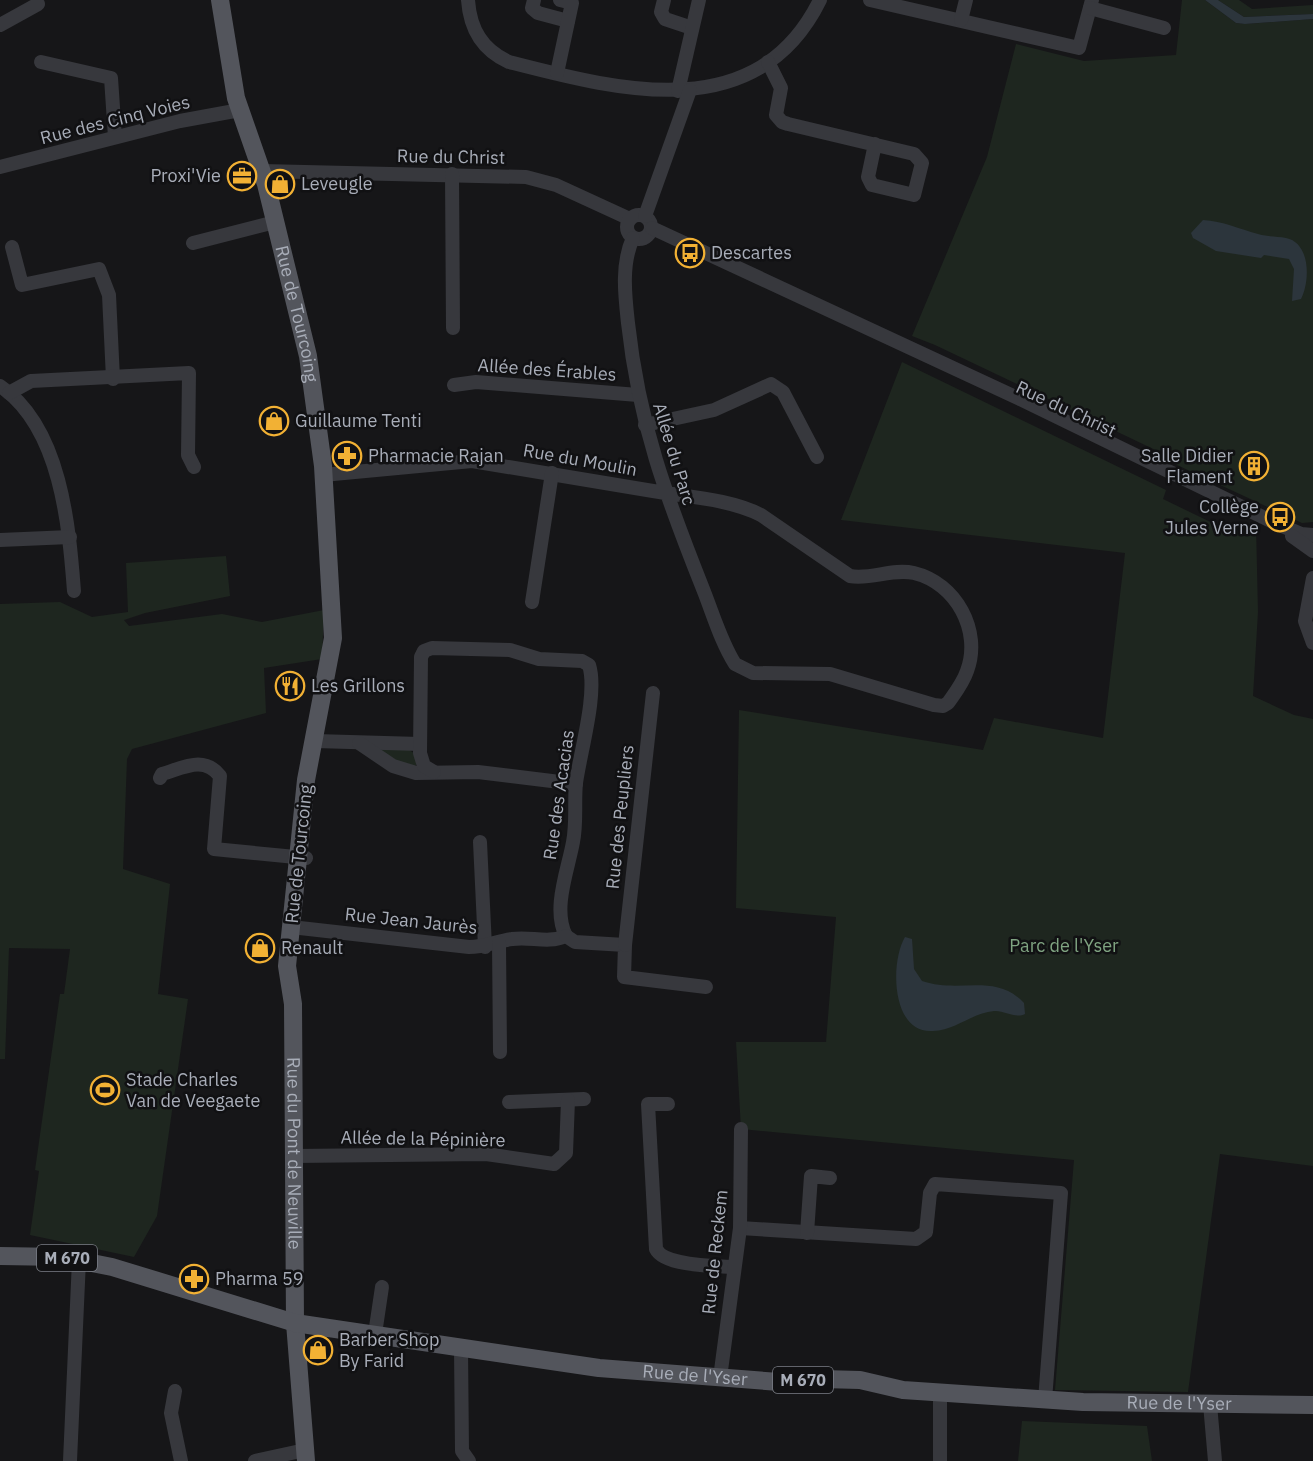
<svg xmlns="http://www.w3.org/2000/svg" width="1313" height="1461" font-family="'IBM Plex Sans',sans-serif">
	<rect width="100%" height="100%" fill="#161618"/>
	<!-- green -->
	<g fill="#1e261f">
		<polygon points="1182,0 1205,0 1236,23 1245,24 1313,19 1313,522 1302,523 1177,465 1168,456 935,345 912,336 987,157 1016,44 1084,61 1176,55"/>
		<polygon points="1218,0 1239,0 1252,9 1313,5 1313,14 1244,17"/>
		<polygon points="902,362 1166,490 1163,499 1229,531 1238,530 1245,522 1256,525 1258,612 1253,696 1294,715 1313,719 1313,1166 1220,1154 1188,1392 1055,1390 1074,1160 741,1129 736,1042 826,1042 836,917 736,908 739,710 983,750 994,718 1103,738 1125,553 841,520"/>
		<polygon points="226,556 230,596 145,613 124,620 129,626 222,614 262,622 324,610 322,659 264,668 266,713 132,749 127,759 123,869 170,884 158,994 188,999 157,1216 134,1257 30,1235 39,1171 35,1170 60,994 64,994 70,949 9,948 5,1059 0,1059 0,604 60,602 92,617 128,612 126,563"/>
		<polygon points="380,748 407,748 416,755 416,765 413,768 380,753"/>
		<polygon points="1022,1421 1147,1426 1152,1461 1018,1461"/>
	</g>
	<!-- water -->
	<g fill="#2c353c">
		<polygon points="1205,0 1218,0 1244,17 1313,14 1313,19 1245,24 1236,23"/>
		<path d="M1203 220C1223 221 1239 229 1258 234 1268 237 1276 236 1286 238 1311 243 1310 282 1301 299L1292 301 1294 269 1289 259 1264 255 1261 258 1216 251 1193 238 1191 233Z"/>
		<path d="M905 937 912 939 914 969 922 981C960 994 995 972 1024 1003L1025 1014C1015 1019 1004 1010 994 1011 972 1013 956 1030 933 1031 891 1034 890 962 905 937Z"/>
	</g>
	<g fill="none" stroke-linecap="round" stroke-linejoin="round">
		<!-- minor -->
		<g stroke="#37383d" stroke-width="14">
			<path d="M468 0C470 29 482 50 509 62 618 90 757 128 820 0"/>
			<polyline points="534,0 532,8 538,13 568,21"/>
			<polyline points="664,0 661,12 665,19 692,28"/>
			<polyline points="870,0 1079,48 1092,0"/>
			<polyline points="1090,8 1164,28"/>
			<polyline points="961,20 966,0"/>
			<polyline points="0,25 38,4"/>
			<polyline points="41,62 111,78 115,137"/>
			<polyline points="768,62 781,88 776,115 782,122 788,124 914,154 922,163 914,195 872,185 868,177 875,144"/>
			<polyline points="557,73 572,3 560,0"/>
			<polyline points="678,91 699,0"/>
			<polyline points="0,167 180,121 240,110"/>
			<polyline points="262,171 526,177 556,185 630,219"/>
			<polyline points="452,174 453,328"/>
			<circle cx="639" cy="227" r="12"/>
			<polyline points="645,216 690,90"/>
			<polyline points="652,228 1022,400 1273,522 1301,534 1313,535"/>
			<polyline points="193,243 275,222"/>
			<polyline points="12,247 22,285 99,269 109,295 113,379"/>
			<polyline points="454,385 476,382 638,395"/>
			<path d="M0 386C61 427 69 526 74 591"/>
			<polyline points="9,393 31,381 189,373 188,455 194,467"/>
			<polyline points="645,425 714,410 771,384 783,392 817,457"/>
			<path d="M323 475 472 461 653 491C688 497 730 499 761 515L850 576C871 580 892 568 914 573 956 583 982 631 967 671 963 683 955 693 948 703L943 706 934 705 830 674 753 673 735 664C721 642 713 614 703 589 666 496 639 424 628 323 625 296 621 264 633 238"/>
			<polyline points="1292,536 1313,551"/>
			<polyline points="0,540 70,537"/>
			<polyline points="1313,578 1305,621 1313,643"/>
			<polyline points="532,602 552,473"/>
			<polyline points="315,741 420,744"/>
			<polyline points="359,743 393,766 416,773 478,772 576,784"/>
			<path d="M434 772 424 766 420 753 421 657 424 651 432 648 510 650 539 659 582 661 589 665C598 693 580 753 576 783 574 802 577 822 573 842 568 870 552 909 566 936"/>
			<path d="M160 778 162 774C183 768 204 755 220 776L214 849 306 858"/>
			<polyline points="480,842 485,947"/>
			<path d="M291 927 469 947C485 947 497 941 512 939 531 936 547 944 566 936"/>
			<polyline points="566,936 575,942 625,945 624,977 706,987"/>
			<polyline points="499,943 500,1052"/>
			<polyline points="625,945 653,693"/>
			<polyline points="509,1102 584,1099"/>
			<path d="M668 1104H648L656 1249C664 1266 715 1266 734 1267"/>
			<polyline points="294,1156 486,1154 554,1164 566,1153 568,1100"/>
			<polyline points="740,1228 916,1239 926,1232 930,1193 935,1184 1061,1193 1045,1400"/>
			<polyline points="807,1233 811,1176 830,1178"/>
			<polyline points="375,1334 382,1287"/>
			<polyline points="461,1348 462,1451 469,1461"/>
			<polyline points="720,1378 740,1228 741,1129"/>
			<polyline points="175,1391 171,1413 181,1461"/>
			<polyline points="1210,1404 1215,1461"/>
			<polyline points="70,1461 79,1260"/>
			<polyline points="255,1461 305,1450"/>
			<polyline points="940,1461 940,1393"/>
		</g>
		<!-- major -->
		<g stroke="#53555c" stroke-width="18">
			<path id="s1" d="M220 0 236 98 266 184 308 356 323 466 333 638 306 780 287 966 293 1004 295 1323 306 1461"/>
			<path id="s2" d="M0 1256 62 1257 112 1267 295 1323 599 1368 779 1382 822 1379 860 1380 903 1390 1083 1402 1313 1405"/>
		</g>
	</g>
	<!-- icons -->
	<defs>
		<g id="office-ring" transform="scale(1.5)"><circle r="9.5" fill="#111113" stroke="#f2b134" stroke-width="1.5"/><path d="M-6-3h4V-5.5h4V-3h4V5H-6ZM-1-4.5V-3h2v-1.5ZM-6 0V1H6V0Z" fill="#f2b134"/></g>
		<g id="shop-ring" transform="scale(1.5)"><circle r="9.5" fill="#111113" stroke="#f2b134" stroke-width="1.5"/><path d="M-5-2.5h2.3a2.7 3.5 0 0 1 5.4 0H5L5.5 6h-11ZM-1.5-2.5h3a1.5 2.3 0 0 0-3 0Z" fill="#f2b134"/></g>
		<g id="bus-ring" transform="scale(1.5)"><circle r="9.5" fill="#111113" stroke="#f2b134" stroke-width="1.5"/><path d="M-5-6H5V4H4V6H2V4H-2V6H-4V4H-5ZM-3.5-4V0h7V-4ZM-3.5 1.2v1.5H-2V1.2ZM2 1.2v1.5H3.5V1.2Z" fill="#f2b134"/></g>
		<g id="pharmacy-ring" transform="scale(1.5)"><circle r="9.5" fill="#111113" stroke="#f2b134" stroke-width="1.5"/><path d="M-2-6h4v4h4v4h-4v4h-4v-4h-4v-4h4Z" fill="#f2b134"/></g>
		<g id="building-ring" transform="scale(1.5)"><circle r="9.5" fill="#111113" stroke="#f2b134" stroke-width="1.5"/><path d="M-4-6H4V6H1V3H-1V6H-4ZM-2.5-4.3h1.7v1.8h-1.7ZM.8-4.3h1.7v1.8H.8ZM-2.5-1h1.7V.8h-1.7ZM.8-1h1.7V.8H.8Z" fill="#f2b134"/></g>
		<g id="restaurant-ring" transform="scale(1.5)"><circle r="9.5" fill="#111113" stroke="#f2b134" stroke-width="1.5"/><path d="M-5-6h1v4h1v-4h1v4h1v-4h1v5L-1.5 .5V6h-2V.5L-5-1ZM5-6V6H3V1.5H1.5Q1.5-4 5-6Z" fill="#f2b134"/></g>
		<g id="stadium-ring" transform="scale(1.5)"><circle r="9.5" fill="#111113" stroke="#f2b134" stroke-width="1.5"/><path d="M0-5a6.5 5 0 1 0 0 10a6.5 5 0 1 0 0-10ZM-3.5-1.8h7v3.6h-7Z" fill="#f2b134"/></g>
	</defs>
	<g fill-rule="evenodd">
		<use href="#office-ring" x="242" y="176"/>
		<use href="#shop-ring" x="280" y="184"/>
		<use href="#bus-ring" x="690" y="253"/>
		<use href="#shop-ring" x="274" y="421"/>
		<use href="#pharmacy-ring" x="347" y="456"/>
		<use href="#building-ring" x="1254" y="466"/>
		<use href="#bus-ring" x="1280" y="517"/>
		<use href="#restaurant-ring" x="290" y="686"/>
		<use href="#shop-ring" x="260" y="948"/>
		<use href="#stadium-ring" x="105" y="1090"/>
		<use href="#pharmacy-ring" x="194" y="1279"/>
		<use href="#shop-ring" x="318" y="1350"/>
	</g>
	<g text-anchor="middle" stroke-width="5" stroke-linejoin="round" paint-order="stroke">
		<!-- shield labels -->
		<g fill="#111113" stroke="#7b7e86" stroke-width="1.5">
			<rect x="37" y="1245" width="60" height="26" rx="4.5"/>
			<rect x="773" y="1367" width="60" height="26" rx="4.5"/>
		</g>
		<g font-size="16" font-weight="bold" fill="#a8adb8">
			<text x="67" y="1264">M 670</text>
			<text x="803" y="1386">M 670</text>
		</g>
		<!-- street labels -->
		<g font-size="18" fill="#a8adb8" stroke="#111113">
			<text transform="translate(115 120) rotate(-14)" y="6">Rue des Cinq Voies</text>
			<text transform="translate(451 157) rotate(1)" y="6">Rue du Christ</text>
			<text dy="6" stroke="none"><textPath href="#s1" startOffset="324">Rue de Tourcoing</textPath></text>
			<text transform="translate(547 370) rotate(4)" y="6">Allée des Érables</text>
			<text transform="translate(1066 409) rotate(25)" y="6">Rue du Christ</text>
			<text transform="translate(674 454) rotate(73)" y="6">Allée du Parc</text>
			<text transform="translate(580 460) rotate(10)" y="6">Rue du Moulin</text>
			<text transform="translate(559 795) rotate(-82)" y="6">Rue des Acacias</text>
			<text transform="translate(620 817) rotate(-84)" y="6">Rue des Peupliers</text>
			<text transform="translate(299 854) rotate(-84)" y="6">Rue de Tourcoing</text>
			<text transform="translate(411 921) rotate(6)" y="6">Rue Jean Jaurès</text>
			<text transform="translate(423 1139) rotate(1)" y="6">Allée de la Pépinière</text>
			<text dy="6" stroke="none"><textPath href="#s1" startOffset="1170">Rue du Pont de Neuville</textPath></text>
			<text transform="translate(715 1252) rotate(-84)" y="6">Rue de Reckem</text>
			<text dy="6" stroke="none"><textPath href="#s2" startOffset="708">Rue de l'Yser</textPath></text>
			<text dy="6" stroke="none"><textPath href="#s2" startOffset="1194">Rue de l'Yser</textPath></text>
		</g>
		<!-- poi labels -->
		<g font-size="18" fill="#a8adb8" stroke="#111113" text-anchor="start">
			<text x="221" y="182" text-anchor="end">Proxi'Vie</text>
			<text x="301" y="190">Leveugle</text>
			<text x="711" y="259">Descartes</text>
			<text x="295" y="427">Guillaume Tenti</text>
			<text x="368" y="462">Pharmacie Rajan</text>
			<text x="1233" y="462" text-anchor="end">Salle Didier<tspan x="1233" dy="21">Flament</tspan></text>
			<text x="1259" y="513" text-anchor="end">Collège<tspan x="1259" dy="21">Jules Verne</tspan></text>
			<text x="311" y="692">Les Grillons</text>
			<text x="281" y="954">Renault</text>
			<text x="126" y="1086">Stade Charles<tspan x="126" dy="21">Van de Veegaete</tspan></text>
			<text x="215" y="1285">Pharma 59</text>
			<text x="339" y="1346">Barber Shop<tspan x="339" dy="21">By Farid</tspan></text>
		</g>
		<!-- park labels -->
		<g font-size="18" fill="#7fa381" stroke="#111113">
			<text x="1064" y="952">Parc de l'Yser</text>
		</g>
	</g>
</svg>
